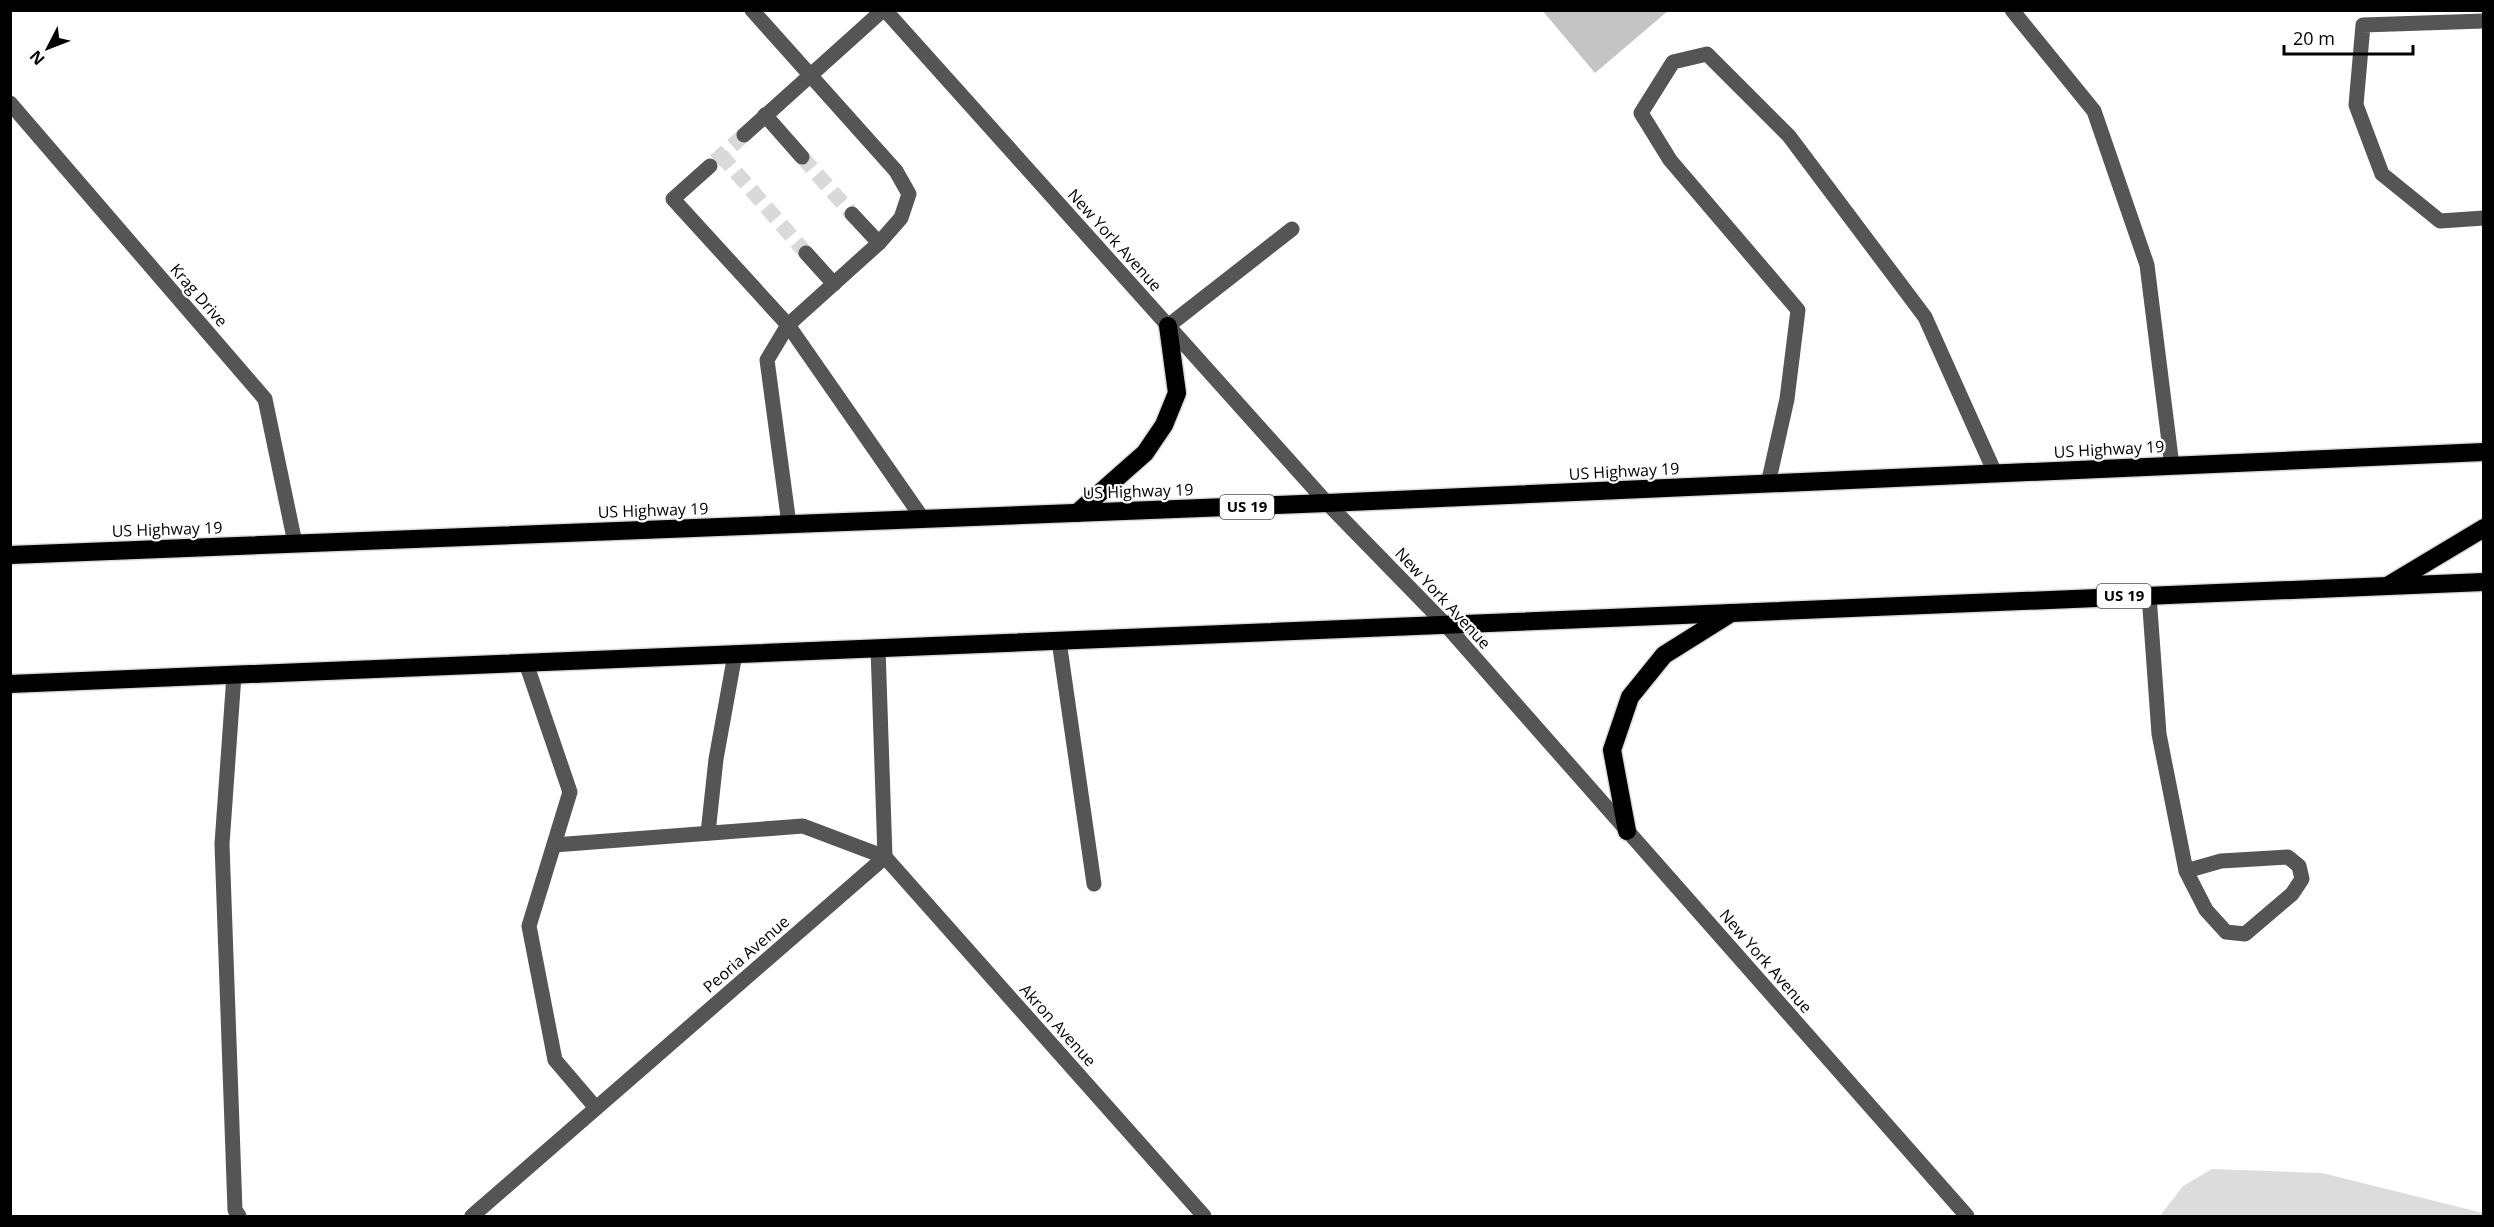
<svg xmlns="http://www.w3.org/2000/svg" width="2494" height="1227" font-family="'Open Sans',sans-serif">
	<rect width="100%" height="100%" fill="#fff"/>
	<!-- green -->
	<polygon fill="#dcdcdc" points="2212,1169 2322,1173 2483,1213 2483,1216 2160,1216 2183,1186"/>
	<!-- building -->
	<polygon fill="#c4c4c4" points="1542,10 1669,10 1595,73"/>
	<g fill="none" stroke-linecap="round" stroke-linejoin="round">
		<!-- minor-tunnel -->
		<g stroke="#d9d9d9" stroke-width="15" stroke-dasharray="15 8" stroke-linecap="butt">
			<polyline points="721,155 806,253"/>
			<polyline points="802,157 852,214"/>
			<polyline points="715,161 744,135"/>
		</g>
		<!-- highway casing -->
		<g stroke="#dbdbdb" stroke-width="21">
			<g id="highway">
				<polyline points="1077,513 1145,453 1164,425 1177,393 1168,326"/>
				<polyline points="10,555 1327,503 2484,452"/>
				<polyline points="2389,585 2484,528"/>
				<polyline points="10,684 2484,582"/>
				<polyline points="1627,831 1612,750 1630,697 1664,655 1731,613"/>
			</g>
		</g>
		<!-- minor -->
		<g stroke="#555" stroke-width="15">
			<polyline points="752,10 896,171 909,194 901,218 879,243 788,325 767,360 789,524"/>
			<polyline points="885,10 1327,503 1445,624 1967,1216"/>
			<polyline points="2012,10 2094,111 2147,265 2172,466"/>
			<polyline points="2484,21 2363,25 2356,105 2382,174 2440,221 2484,218"/>
			<polyline points="10,103 265,399 295,543"/>
			<polyline points="765,115 802,157"/>
			<polyline points="744,135 883,10"/>
			<polyline points="710,166 673,199 788,325 923,519"/>
			<polyline points="852,214 879,243"/>
			<polyline points="806,253 834,284"/>
			<polyline points="1168,326 1292,229"/>
			<polyline points="1768,484 1787,399 1798,310 1670,160 1641,113 1673,62 1707,54 1789,136 1925,317 1995,473"/>
			<polyline points="2149,595 2159,734 2186,871 2206,910 2226,932 2245,934 2292,894 2302,879 2299,866 2288,857 2221,861 2186,871"/>
			<polyline points="1059,641 1094,884"/>
			<polyline points="526,663 570,792 529,926 555,1060 596,1108"/>
			<polyline points="234,675 222,844 235,1210 239,1216"/>
			<polyline points="708,833 716,759 735,654"/>
			<polyline points="554,845 803,826 885,857 1204,1216"/>
			<polyline points="472,1216 885,857 878,648"/>
		</g>
		<!-- highway -->
		<use href="#highway" stroke="#000" stroke-width="18"/>
	</g>
	<g text-anchor="middle" stroke-width="4.5" stroke-linejoin="round" paint-order="stroke">
		<!-- shield labels -->
		<g fill="#fff" stroke="#4c4c4c" stroke-width="1.5">
			<rect x="1220" y="495" width="54" height="24" rx="4.5"/>
			<rect x="2097" y="584" width="54" height="24" rx="4.5"/>
		</g>
		<g font-size="15" font-weight="bold" fill="#000">
			<text x="1247" y="512">US 19</text>
			<text x="2124" y="601">US 19</text>
		</g>
		<!-- street labels -->
		<g font-size="16" fill="#000" stroke="#fff">
			<text transform="translate(1115 240) rotate(48)" y="6">New York Avenue</text>
			<text transform="translate(199 295) rotate(49)" y="6">Krag Drive</text>
			<text transform="translate(2109 449) rotate(-3)" y="6">US Highway 19</text>
			<text transform="translate(1624 471) rotate(-3)" y="6">US Highway 19</text>
			<text transform="translate(1138 491) rotate(-2)" y="6">US Highway 19</text>
			<text transform="translate(653 510) rotate(-2)" y="6">US Highway 19</text>
			<text transform="translate(167 529) rotate(-2)" y="6">US Highway 19</text>
			<text transform="translate(1443 598) rotate(47)" y="6">New York Avenue</text>
			<text transform="translate(746 954) rotate(-41)" y="6">Peoria Avenue</text>
			<text transform="translate(1766 961) rotate(49)" y="6">New York Avenue</text>
			<text transform="translate(1058 1025) rotate(48)" y="6">Akron Avenue</text>
		</g>
	</g>
	<!-- border -->
	<rect width="2494" height="1227" fill="none" stroke="#000000" stroke-width="24"/>
	<!-- north arrow -->
	<g transform="translate(48 48) rotate(228)" stroke="#ffffff" stroke-width="4.5" paint-order="stroke">
	<path d="M0-4.5L10 22L0 15L-10 22Z" fill="#000000"/>
	<text y="-9" font-size="16" font-weight="bold" text-anchor="middle" fill="#000000">N</text>
	</g>
	<!-- scale -->
	<path d="M2284 45v9h129v-9" fill="none" stroke="#000000" stroke-width="3"/>
	<text x="2293" y="45" font-size="18" fill="#000000" stroke="#ffffff" stroke-width="4.5" paint-order="stroke">20 m</text>
</svg>
